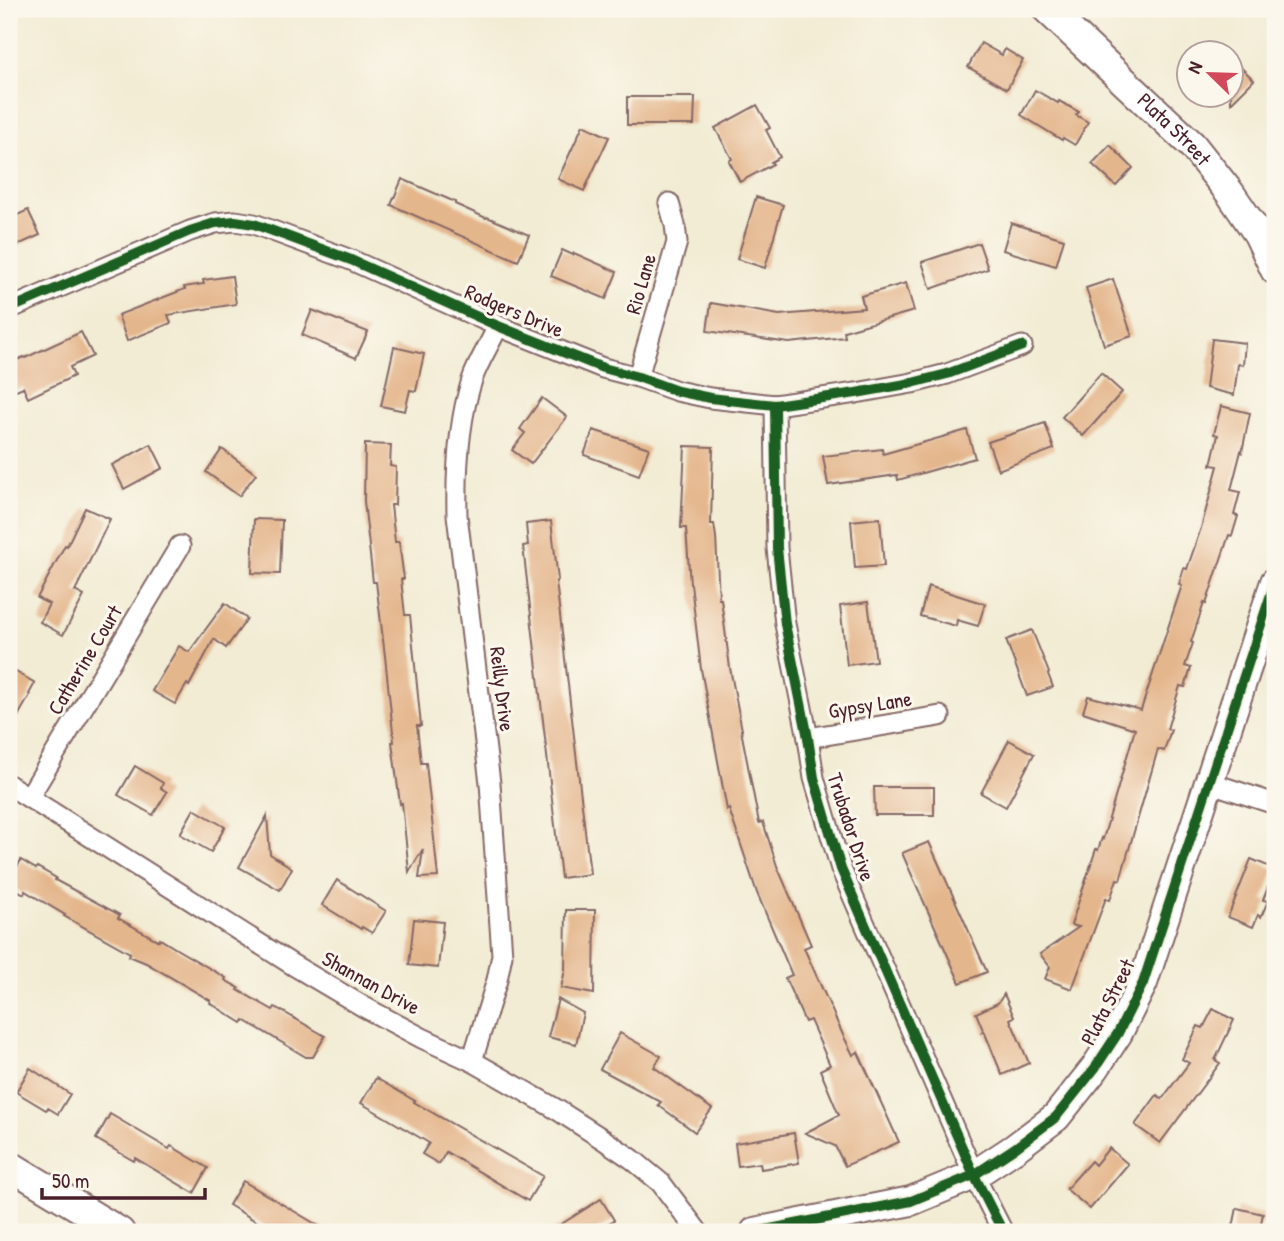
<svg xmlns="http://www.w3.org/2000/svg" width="1284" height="1241" font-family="'Patrick Hand',sans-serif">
	<rect width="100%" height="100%" fill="#fbf7ec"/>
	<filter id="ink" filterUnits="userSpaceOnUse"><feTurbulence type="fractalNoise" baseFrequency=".0143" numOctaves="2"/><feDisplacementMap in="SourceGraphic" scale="14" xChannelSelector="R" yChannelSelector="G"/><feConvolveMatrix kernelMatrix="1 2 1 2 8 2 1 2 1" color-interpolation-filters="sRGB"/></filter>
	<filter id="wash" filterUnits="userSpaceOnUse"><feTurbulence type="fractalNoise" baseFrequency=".00686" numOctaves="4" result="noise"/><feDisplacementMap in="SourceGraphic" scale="28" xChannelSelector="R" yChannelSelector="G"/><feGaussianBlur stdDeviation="1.57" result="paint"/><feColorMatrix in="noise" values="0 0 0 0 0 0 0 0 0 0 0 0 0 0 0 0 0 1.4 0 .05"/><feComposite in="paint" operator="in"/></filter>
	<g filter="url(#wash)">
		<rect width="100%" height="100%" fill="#f2ecd4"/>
		<g id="blocks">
			<!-- building -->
			<g fill="#e4b68c">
				<polygon points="981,43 1002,55 1005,49 1023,60 1007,89 968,67"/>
				<polygon points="1231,58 1254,80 1231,103"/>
				<polygon points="1035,90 1058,103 1059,101 1079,112 1076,115 1088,122 1075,145 1063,138 1062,140 1021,115"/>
				<polygon points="627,97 695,97 694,125 627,125"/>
				<polygon points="757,105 770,128 766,130 780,157 771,162 773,164 740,182 729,161 732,159 715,128"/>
				<polygon points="583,125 609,137 584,191 558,179"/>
				<polygon points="1110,145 1133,168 1116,186 1092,164"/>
				<polygon points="402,179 455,202 455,204 486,218 487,217 529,235 518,261 391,205"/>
				<polygon points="756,197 783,205 765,268 737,259"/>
				<polygon points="28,210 40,235 9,249 9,219"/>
				<polygon points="1011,223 1064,239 1056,266 1003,250"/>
				<polygon points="979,243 988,269 931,289 922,262"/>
				<polygon points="562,250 573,255 574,253 617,272 606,299 551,276"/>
				<polygon points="232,276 236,304 168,315 171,323 127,341 118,315 185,289 184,287 204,284 203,280"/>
				<polygon points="1113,279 1132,336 1104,345 1086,288"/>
				<polygon points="906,283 914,311 844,331 845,337 789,343 707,331 711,303 779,315 864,308 861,296"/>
				<polygon points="312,310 368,332 356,358 302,335"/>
				<polygon points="81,332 93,356 70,367 74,376 28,398 23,387 9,393 9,363 24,357 25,358"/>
				<polygon points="1212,339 1245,343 1243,365 1238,364 1234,395 1206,388"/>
				<polygon points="394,347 424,354 416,391 410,390 405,411 381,406"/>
				<polygon points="1101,373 1122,392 1083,436 1062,417"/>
				<polygon points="542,398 567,417 531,464 512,450 525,433 520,429"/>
				<polygon points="1221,406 1250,413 1242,452 1241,451 1231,490 1240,492 1234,515 1238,516 1232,536 1229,535 1206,604 1204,603 1191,642 1193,643 1185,666 1191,668 1185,687 1180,686 1167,729 1171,730 1164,751 1158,749 1120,880 1117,879 1110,900 1106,898 1072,989 1045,979 1050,967 1040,954 1079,927 1071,925 1096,849 1098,850 1102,838 1103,839 1135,729 1083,712 1088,696 1141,710 1182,585 1179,584 1184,568 1187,569 1201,528 1218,466 1211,465 1218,435 1214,434"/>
				<polygon points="1045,423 1054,449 998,470 988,442"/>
				<polygon points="593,430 649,448 639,475 584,455"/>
				<polygon points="967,430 975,458 898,480 897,475 828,485 823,456 882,449 883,454"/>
				<polygon points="151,444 163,468 124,489 112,465"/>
				<polygon points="365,444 391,445 390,466 396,467 395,505 391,505 395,542 399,542 404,579 401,579 405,615 410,615 421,726 417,726 421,763 426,763 438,877 419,878 423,849 409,872 402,803 400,804 392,742 394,742 385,656 376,582 373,582 364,501"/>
				<polygon points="685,446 713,447 711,524 714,524 716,537 719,599 721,599 730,668 742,730 741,730 759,823 763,822 777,866 811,945 804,948 843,1035 853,1055 858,1052 899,1142 845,1166 835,1146 805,1133 839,1115 820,1070 830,1065 810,1020 805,1022 785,978 792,975 757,893 729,809 727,810 701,669 691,584 690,584 686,528 681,528"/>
				<polygon points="222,449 256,474 239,496 206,472"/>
				<polygon points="85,508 110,519 75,591 84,596 63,635 40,622 49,604 37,598 65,545 67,546"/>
				<polygon points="880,518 884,566 855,568 851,521"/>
				<polygon points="254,519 282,520 280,574 252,573"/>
				<polygon points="551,521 558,580 556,581 590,874 561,878 523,546 528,545 526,524"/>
				<polygon points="928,586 985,604 978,626 957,620 956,626 920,616"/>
				<polygon points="868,602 876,661 847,665 840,606"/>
				<polygon points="225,603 247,619 226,648 214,639 189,686 187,684 175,704 152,691 179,646 189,652"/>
				<polygon points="1032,630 1049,673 1048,674 1053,687 1027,696 1006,640"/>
				<polygon points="9,668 35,683 29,694 30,695 9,732"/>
				<polygon points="1009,740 1034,754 1006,807 981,793"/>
				<polygon points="135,766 163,783 161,788 167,792 153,815 118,795"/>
				<polygon points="874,787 934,787 934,815 875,815"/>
				<polygon points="194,809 225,827 211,852 180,834"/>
				<polygon points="267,816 270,854 292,868 280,890 239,867"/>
				<polygon points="929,842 987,972 960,983 902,853"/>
				<polygon points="1251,859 1275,869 1263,900 1268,901 1261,917 1258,915 1253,927 1228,917"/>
				<polygon points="21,860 36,869 37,867 56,878 55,880 120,915 118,918 159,941 160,939 178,950 226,978 225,980 239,988 238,990 273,1010 275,1007 325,1036 313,1057 306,1057 244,1020 242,1023 210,1003 211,1001 146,963 129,956 130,953 64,916 65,915 25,891 24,894 9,885 9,881"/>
				<polygon points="337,880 386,911 372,933 362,927 361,929 322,905"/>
				<polygon points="566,910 595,910 594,994 561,988 565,970"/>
				<polygon points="414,919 443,922 438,968 409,965"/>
				<polygon points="1004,994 1014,1017 1010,1019 1029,1063 1002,1075 984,1031 982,1032 983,1030 976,1013 998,1003"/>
				<polygon points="558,999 583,1013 576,1044 548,1037"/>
				<polygon points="1213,1009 1234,1020 1215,1060 1220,1063 1160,1143 1135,1125 1157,1095 1162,1099 1189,1063 1182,1059 1198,1026 1203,1028"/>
				<polygon points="620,1033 661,1056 654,1067 712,1109 695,1132 658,1105 661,1102 600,1069"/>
				<polygon points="30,1068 70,1094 58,1114 48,1108 46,1110 16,1092"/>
				<polygon points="376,1078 415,1101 414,1102 543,1176 528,1201 446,1152 439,1164 422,1154 429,1143 361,1103"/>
				<polygon points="110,1114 169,1149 171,1146 208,1168 194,1193 135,1158 134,1161 96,1139"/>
				<polygon points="794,1133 799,1163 761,1169 760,1163 738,1166 735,1143"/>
				<polygon points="1109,1148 1128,1164 1090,1209 1066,1189 1091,1161 1095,1165"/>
				<polygon points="243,1181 282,1204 329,1232 274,1232 229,1205"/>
				<polygon points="601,1199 614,1220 593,1232 549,1232"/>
				<polygon points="1237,1208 1263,1214 1259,1232 1232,1232"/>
			</g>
		</g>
	</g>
	<g filter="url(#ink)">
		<use href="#blocks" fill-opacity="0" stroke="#856766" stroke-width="2"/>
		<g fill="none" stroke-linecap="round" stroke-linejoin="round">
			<!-- street casing -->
			<g stroke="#856766" stroke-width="23">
				<g id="street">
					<polyline points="9,309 190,231 215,223 235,221 254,224 351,260 498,326 603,368 638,377 677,391 710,398 775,405 856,393 912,383 947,374 1022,346"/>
					<polyline points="638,377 677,242 675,225 669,203"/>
					<polyline points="775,405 777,548 785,624 808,738 814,778 841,869 974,1175 1003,1232"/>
					<polyline points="808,738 940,716"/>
					<polyline points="1208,782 1275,804"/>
					<polyline points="9,785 293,965 364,1007 422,1038 472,1061 556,1109 601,1138 632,1159 661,1183 698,1232"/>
					<polyline points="29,797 180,546"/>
					<path d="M472 1061 497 980 502 955 490 783 457 515C456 471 458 423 472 380 478 362 490 344 498 326"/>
				</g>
			</g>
			<!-- secondary casing -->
			<g stroke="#856766" stroke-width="32">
				<g id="secondary">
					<path id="s1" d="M1047 9 1192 145 1230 193 1258 234 1275 270"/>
					<polyline points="9,1165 120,1232"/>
					<polyline points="755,1232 911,1201 974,1175 1015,1148 1056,1117 1095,1068 1118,1033 1143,983 1275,582"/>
				</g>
			</g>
			<!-- street -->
			<use href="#street" stroke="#fff" stroke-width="19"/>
			<!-- secondary -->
			<use href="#secondary" stroke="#fff" stroke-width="28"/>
			<!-- cycleway casing -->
			<g stroke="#fbf7ec" stroke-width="15">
				<g id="cycleway">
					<polyline points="9,309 190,231 215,223 235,221 254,224 351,260 498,326 603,368 638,377 677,391 710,398 775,405 856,393 912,383 947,374 1022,346"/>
					<polyline points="775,405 777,548 785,624 808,738 814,778 841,869 974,1175 1003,1232"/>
					<polyline points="755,1232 911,1201 974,1175 1015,1148 1056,1117 1095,1068 1118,1033 1143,983 1275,582"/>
				</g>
			</g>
			<!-- cycleway -->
			<use href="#cycleway" stroke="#1b5e20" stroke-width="10"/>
		</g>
	</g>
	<g text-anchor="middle" stroke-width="6" stroke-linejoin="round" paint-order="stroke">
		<!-- street labels -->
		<g font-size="21" fill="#4a1f2b" stroke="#fbf7ec">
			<text dy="7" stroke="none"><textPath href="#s1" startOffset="175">Plata Street</textPath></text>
			<text transform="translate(641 284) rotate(-74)" y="7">Rio Lane</text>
			<text transform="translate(514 311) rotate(23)" y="7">Rodgers Drive</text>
			<text transform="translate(85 660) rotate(-59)" y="7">Catherine Court</text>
			<text transform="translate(502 689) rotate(83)" y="7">Reilly Drive</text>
			<text transform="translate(870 705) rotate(-9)" y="7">Gypsy Lane</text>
			<text transform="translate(851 827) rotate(72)" y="7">Trubador Drive</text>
			<text transform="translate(371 983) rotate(29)" y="7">Shannan Drive</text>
			<text transform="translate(1108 1002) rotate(-63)" y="7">Plata Street</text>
		</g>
	</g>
	<!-- margin -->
	<rect width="1284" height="1241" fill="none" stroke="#fbf7ec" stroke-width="35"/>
	<!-- north arrow -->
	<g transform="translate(1210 74) rotate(293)"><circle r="33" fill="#fbf7ec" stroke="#b4a19f" stroke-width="2"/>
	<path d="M0-5L12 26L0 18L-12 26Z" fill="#d1495b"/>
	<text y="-10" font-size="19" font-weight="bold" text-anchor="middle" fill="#4a1f2b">N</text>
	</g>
	<!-- scale -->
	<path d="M42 1188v10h163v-10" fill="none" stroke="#4a1f2b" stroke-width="3.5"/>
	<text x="52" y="1188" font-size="21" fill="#4a1f2b" stroke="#fbf7ec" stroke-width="5" paint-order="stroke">50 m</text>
</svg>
